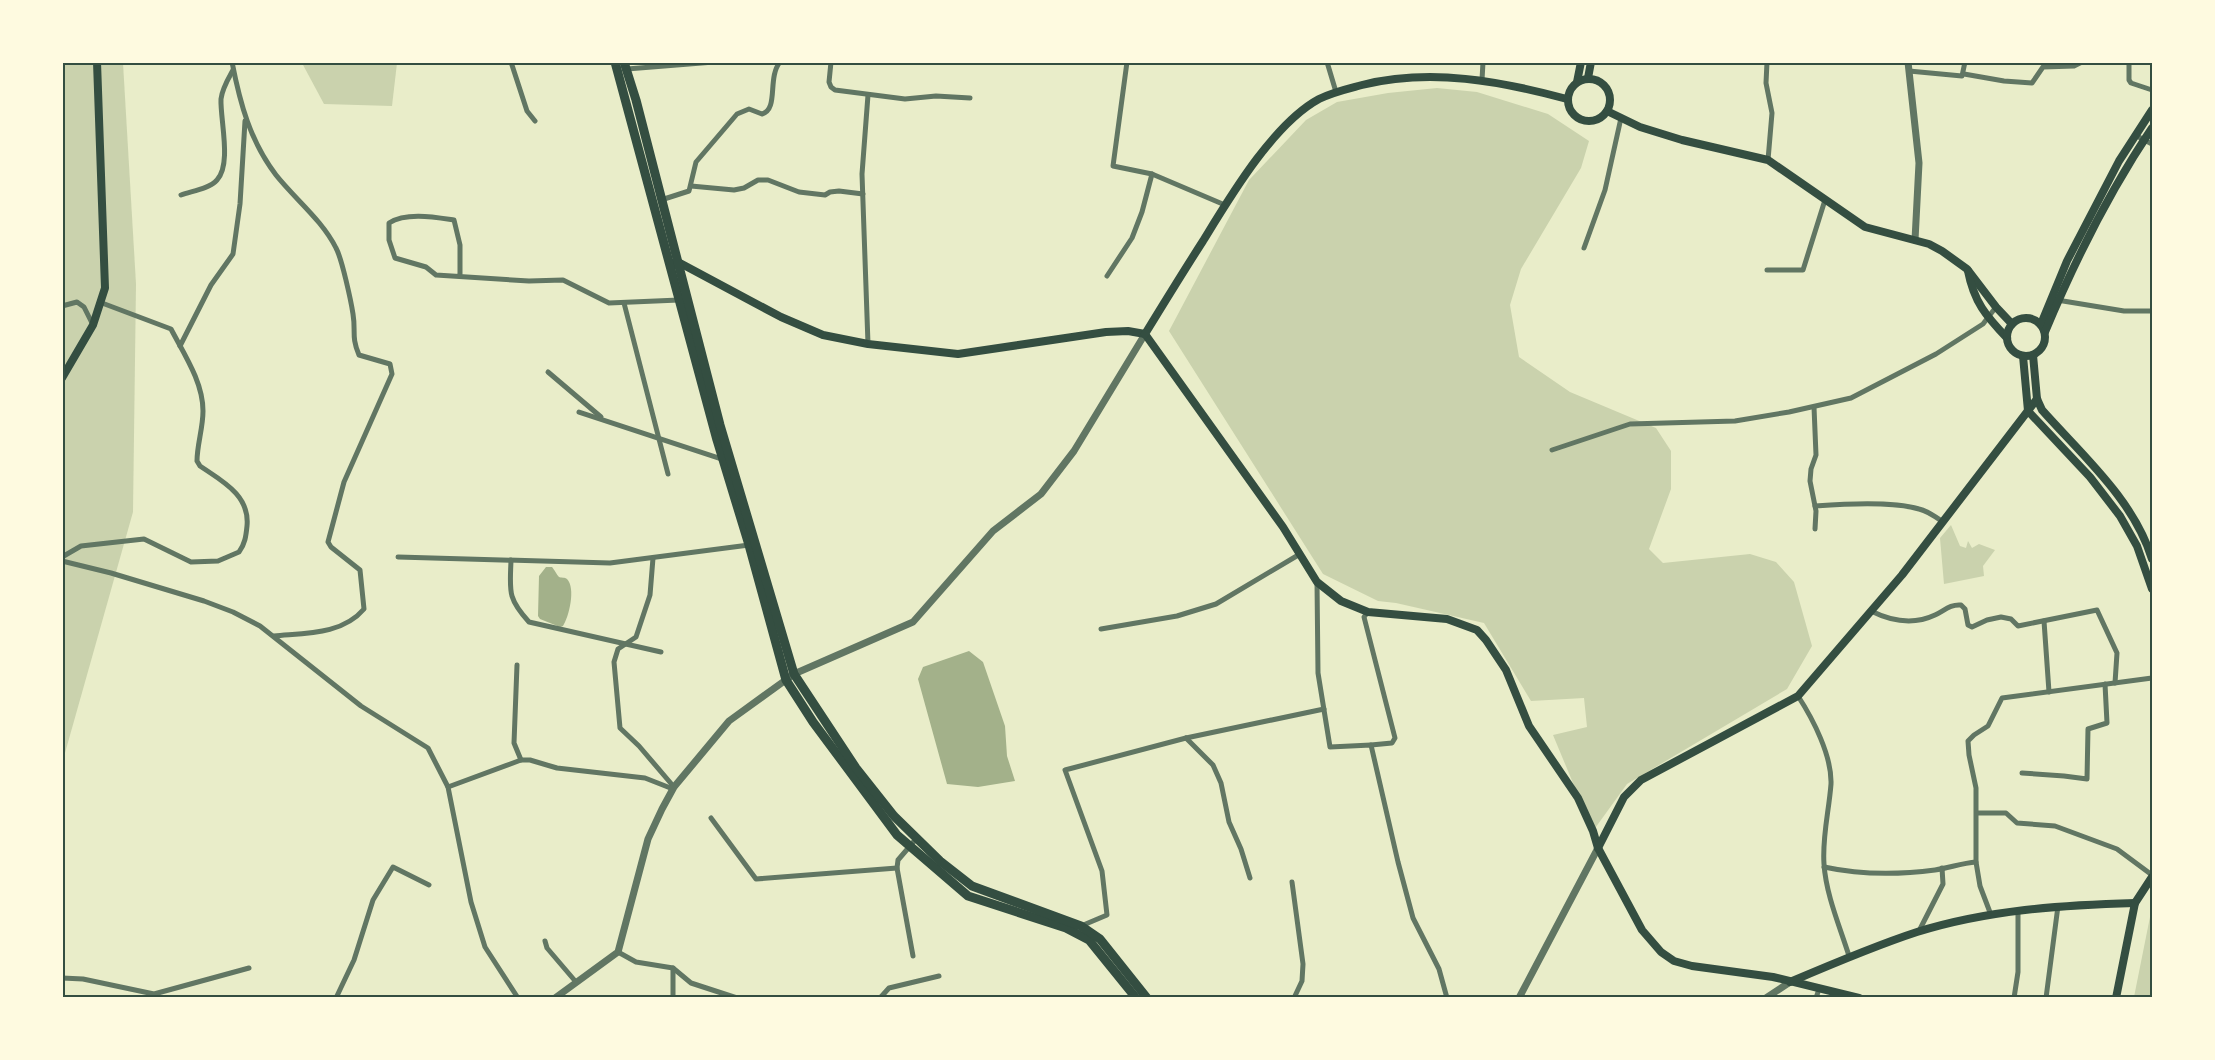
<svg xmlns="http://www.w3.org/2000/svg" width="2215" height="1060" font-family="Cabin,sans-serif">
	<rect width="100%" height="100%" fill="#e9edc9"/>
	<!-- green -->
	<g fill="#cad2ad">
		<polygon points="63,63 123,63 136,284 133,512 63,760"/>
		<polygon points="302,63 397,63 392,106 324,104"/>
		<polygon points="1437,88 1477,92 1548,114 1589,141 1581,168 1521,269 1510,305 1519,357 1570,392 1656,428 1671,451 1671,489 1649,549 1663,563 1750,554 1776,562 1794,582 1812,646 1787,689 1627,784 1593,831 1553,735 1587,727 1584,698 1531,701 1484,623 1396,603 1378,601 1323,574 1169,331 1249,180 1306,120 1337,102 1388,93"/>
		<polygon points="1951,525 1960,546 1966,548 1968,541 1972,548 1979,544 1995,550 1983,566 1984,576 1944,584 1940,538"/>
		<polygon points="2152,907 2152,997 2134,997"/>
	</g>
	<!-- water -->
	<g fill="#a3b18a">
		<path d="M546 567H552C554 569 557 575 559 577 561 578 565 577 567 579 576 588 569 617 563 626L560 627 540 619 538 616 539 576Z"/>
		<polygon points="969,651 983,662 1005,726 1007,756 1015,781 978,787 947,784 918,679 923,667"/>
	</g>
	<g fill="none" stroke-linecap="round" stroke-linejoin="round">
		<!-- minor -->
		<g stroke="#617663" stroke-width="5">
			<path d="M232 62C240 103 250 141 276 175 295 199 322 220 336 248 342 259 351 301 353 314 356 332 351 336 359 355L390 364 392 374 344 482 328 542 331 547 360 570 364 609C342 635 305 633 274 636"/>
			<polyline points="511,62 527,111 535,121"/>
			<polyline points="831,62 829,82 831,87 835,90 905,99 936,96 970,98"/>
			<polyline points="1127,62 1113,166 1152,174 1225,205"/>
			<polyline points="1327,62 1336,92"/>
			<polyline points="1767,62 1766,83 1772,113 1768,160"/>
			<polyline points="2129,62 2129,80 2131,83 2152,90"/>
			<polyline points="627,69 714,62"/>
			<polyline points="1909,71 1962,76 1965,62"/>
			<polyline points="1964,74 2004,81 2032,83 2043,67 2074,66 2082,62"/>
			<polyline points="1482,80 1483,62"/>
			<polyline points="868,95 862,174 868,344"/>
			<polyline points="2135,135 2152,144"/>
			<polyline points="691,186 734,190 744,188 758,180 768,180 799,192 825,195 830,192 839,191 863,194"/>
			<path d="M181 195C192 191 209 189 217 180 232 164 220 119 221 99 222 89 228 79 233 70"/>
			<path d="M661 200 689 191 696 162 737 114 749 109 762 114C779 109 767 78 780 62"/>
			<polyline points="1584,248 1605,190 1621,118"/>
			<polyline points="1767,270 1803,270 1825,200"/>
			<path d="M460 276V245L454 220C434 217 406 212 389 223V240L395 258 426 267 436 275 529 281 563 280 609 303 679 300"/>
			<polyline points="1107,276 1132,238 1142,212 1152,174"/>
			<polyline points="2057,300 2124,311 2152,311"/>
			<polyline points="624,303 668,474"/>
			<polyline points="62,306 77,302 84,307 93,325"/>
			<polyline points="180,346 211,285 233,254 240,204 245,121"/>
			<polyline points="548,372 601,417"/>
			<polyline points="1814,407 1816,455 1811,469 1810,481 1816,511 1815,529"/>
			<polyline points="579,412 722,459"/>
			<polyline points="1552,450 1630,424 1735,421 1789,412 1851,398 1936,354 1983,324 1996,307"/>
			<path d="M1815 506C1844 504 1891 501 1919 509 1928 511 1936 517 1943 522"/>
			<path d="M62 557 81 546 144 539 191 562 218 561 239 552C245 544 246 536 247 526 250 495 222 481 200 466L197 461C197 445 203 428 203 411 203 382 184 354 171 329L102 303"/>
			<polyline points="398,557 610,563 749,545"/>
			<polyline points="653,558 650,595 636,637 618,649 614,662 620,728 639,746 674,787"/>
			<path d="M511 560C510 591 507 598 529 622L661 652"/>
			<polyline points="62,561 111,573 204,601 233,612 260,626 361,706 428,748 448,787 471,902 485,947 518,998"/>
			<polyline points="1317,582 1318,673 1330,747 1371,745 1398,862 1413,918 1439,969 1447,998"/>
			<path d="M1871 611C1891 621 1914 625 1935 615 1944 611 1950 604 1961 605L1965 609 1968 625 1972 627 1987 620 2001 617 2011 619 2018 626 2097 610 2117 653 2115 683"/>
			<polyline points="1368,612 1364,617 1395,738 1392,743 1371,745"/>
			<polyline points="2044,621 2049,692"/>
			<polyline points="1101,629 1177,616 1216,604 1300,554"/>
			<polyline points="517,665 514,743 521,760"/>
			<path d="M1798 696C1813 719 1832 756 1831 784 1829 811 1822 837 1824 864 1826 895 1840 927 1849 956"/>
			<polyline points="1186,738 1213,765 1221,783 1229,822 1241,849 1250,878"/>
			<polyline points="2022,773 2064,776 2087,779 2088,729 2107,723 2105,684"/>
			<polyline points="448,787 521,760 530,760 557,768 645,778 673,789"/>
			<polyline points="1977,813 2006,813 2017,823 2055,826 2117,849 2152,875"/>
			<polyline points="711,818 756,879 897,868"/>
			<path d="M1824 867C1861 875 1897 875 1935 870 1949 868 1962 863 1976 862"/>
			<polyline points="1292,882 1303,964 1302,981 1294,998"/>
			<polyline points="1991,915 1980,886 1976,862 1976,788 1969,755 1968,741 1974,735 1988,726 2002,698 2152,678"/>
			<polyline points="1081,926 1107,915 1102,871 1065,770 1186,738 1324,709"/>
			<polyline points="1919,931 1943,884 1942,868"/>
			<polyline points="545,941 547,948 576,982"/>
			<polyline points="618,952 636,962 673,968 691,983 737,998"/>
			<polyline points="913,956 897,868 898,860 916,839"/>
			<polyline points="673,968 673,998"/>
			<polyline points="62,978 83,979 154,994 249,968"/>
			<polyline points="336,998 354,960 373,900 393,867 429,885"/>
			<polyline points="880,998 889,988 939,976"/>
			<polyline points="1816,998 1819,989"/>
			<polyline points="2014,998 2018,972 2018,911"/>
			<polyline points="2046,998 2058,906"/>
		</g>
		<!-- tertiary -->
		<g stroke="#617663" stroke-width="7">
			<polyline points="1908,62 1919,163 1915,240"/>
			<polyline points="555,998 618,952 648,839 662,809 674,787 729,721 794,674 913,622 993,531 1041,494 1074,451 1145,334"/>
			<polyline points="1519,998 1598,848"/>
			<polyline points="1766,998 1790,982"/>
		</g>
		<!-- secondary -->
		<g stroke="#344e41" stroke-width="8">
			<polyline points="1588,78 1591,62"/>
			<circle cx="1589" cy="100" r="21"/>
			<polyline points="1577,82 1581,62"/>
			<polyline points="1607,111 1640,127 1682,140 1768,160 1865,227 1929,244 1942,251 1967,269 1996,307 2012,324"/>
			<polyline points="674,263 678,262 781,317 823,335 868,344 958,354 1106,332 1128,331 1145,334"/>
			<path d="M1968 271C1974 302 1986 316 2007 338"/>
			<circle cx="2026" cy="337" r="19"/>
			<polyline points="2041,324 2067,261 2119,161 2152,110"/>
			<path d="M2045 332C2075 260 2109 192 2152 128"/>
			<polyline points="1145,334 1283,527 1317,582 1341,601 1368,612 1447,619 1477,630 1486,640 1506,670 1529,726 1578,798 1593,831 1598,848 1642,930 1661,952 1674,961 1692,966 1773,977 1859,998"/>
			<path d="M1145 334C1164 303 1183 272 1203 241 1230 197 1273 124 1319 99 1333 92 1347 89 1362 85 1431 68 1500 81 1567 99"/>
			<path d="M2033 355 2037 399 2042 410C2082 455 2134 500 2152 559"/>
			<polyline points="2023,356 2028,411 2090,477 2120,516 2137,546 2152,589"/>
			<polyline points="62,378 93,325 105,288 97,62"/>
			<polyline points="1598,848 1624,797 1641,780 1798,696 1902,575 2037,399"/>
			<path d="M1790 982C1832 964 1874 946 1917 932 1987 910 2062 905 2135 903"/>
			<polyline points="2116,998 2135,903 2152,877"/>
		</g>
		<!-- primary -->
		<g stroke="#344e41" stroke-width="9">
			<polyline points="615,62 717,440 749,545 786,680 813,722 897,835 968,896 1066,928 1089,940 1136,998"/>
			<polyline points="624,62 636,100 720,425 794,674 856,768 894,816 940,861 972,886 1081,926 1100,939 1147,998"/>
		</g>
	</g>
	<!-- border -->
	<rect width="2215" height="1060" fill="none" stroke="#fefae0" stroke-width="128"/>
	<rect x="64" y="64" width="2087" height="932" fill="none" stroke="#344e41" stroke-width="2"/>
</svg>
